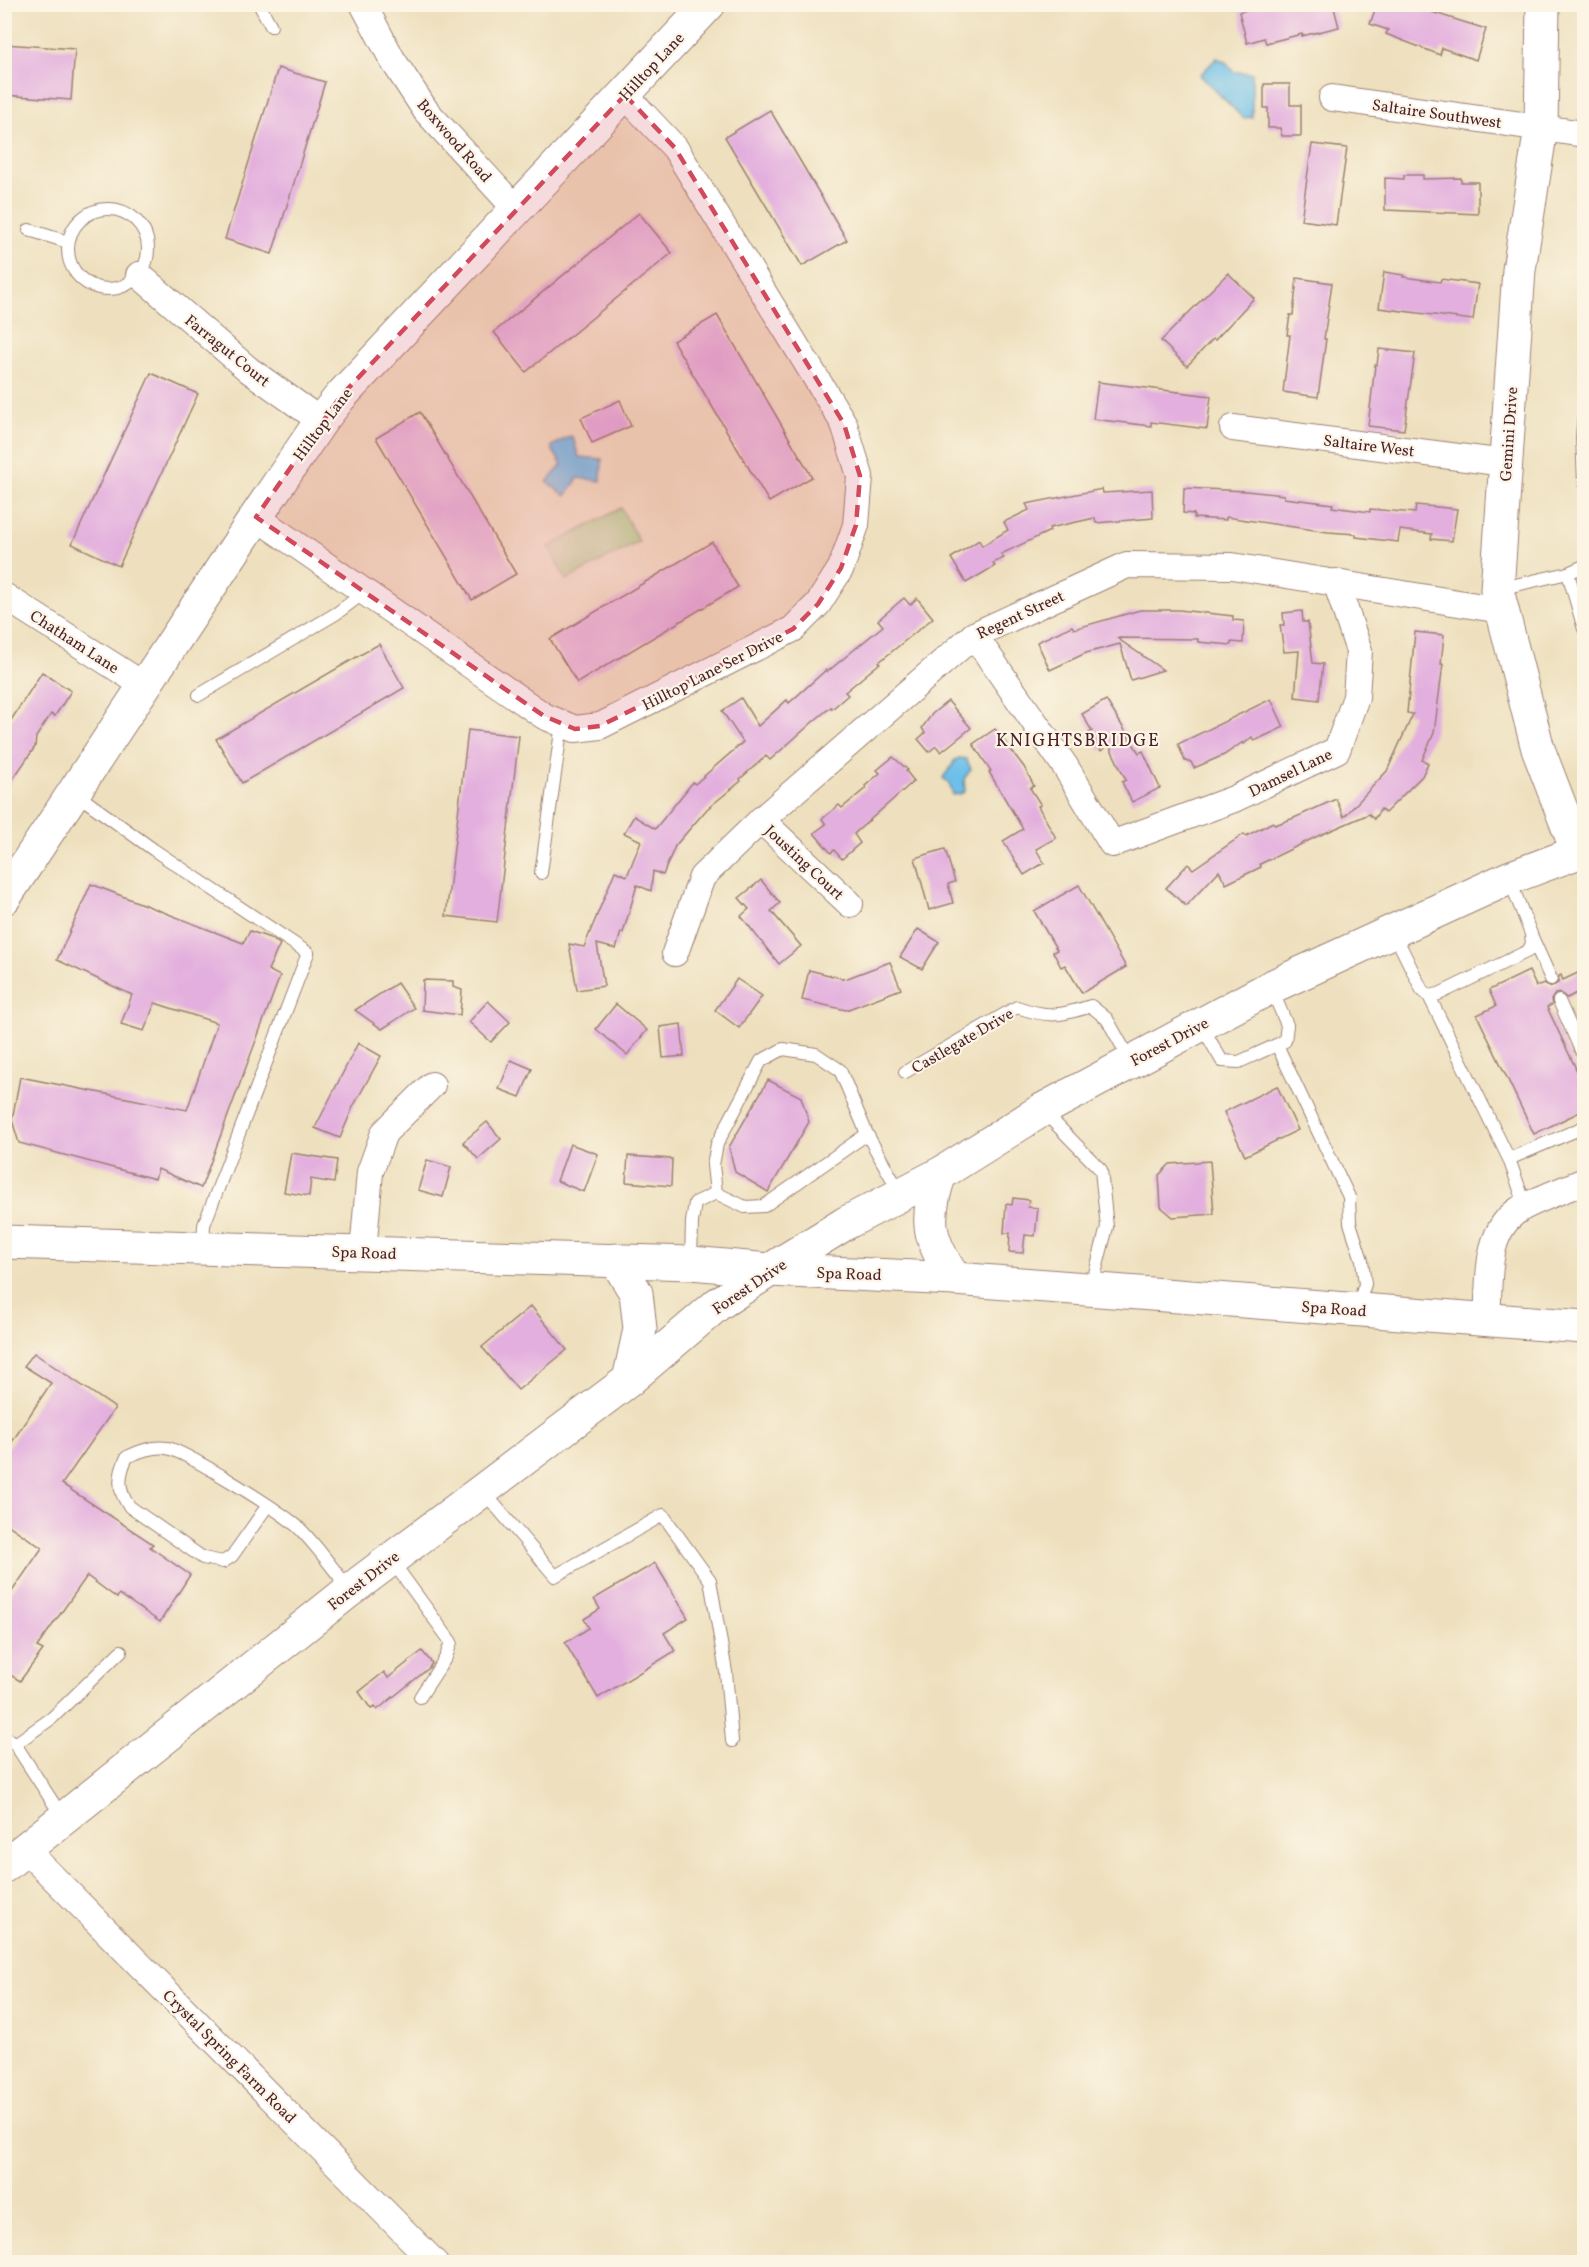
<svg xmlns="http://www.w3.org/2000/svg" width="1589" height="2267" font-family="Vollkorn,serif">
	<rect width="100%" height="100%" fill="#fcf5e5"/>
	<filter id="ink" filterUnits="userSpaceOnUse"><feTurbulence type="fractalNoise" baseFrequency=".0167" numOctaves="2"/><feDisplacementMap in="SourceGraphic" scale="12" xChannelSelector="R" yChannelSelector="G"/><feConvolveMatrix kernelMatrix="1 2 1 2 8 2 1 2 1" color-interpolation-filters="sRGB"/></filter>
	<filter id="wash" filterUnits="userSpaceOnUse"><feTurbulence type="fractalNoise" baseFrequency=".008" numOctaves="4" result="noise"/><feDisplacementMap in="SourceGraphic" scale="24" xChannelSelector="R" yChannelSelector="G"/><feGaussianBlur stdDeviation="1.35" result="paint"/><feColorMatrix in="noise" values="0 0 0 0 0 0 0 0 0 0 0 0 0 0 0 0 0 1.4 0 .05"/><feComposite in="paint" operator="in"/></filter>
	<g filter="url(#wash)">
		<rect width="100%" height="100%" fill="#eee0be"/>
		<!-- green -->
		<polygon fill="#a2d281" stroke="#767856" stroke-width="1.5" points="621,508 639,542 566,580 549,547"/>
		<!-- water -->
		<g fill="#6dc0e9" stroke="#5c708a" stroke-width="1.5">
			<polygon points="1217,58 1227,63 1234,72 1252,73 1252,117 1243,118 1200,75"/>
			<polygon points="571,436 573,438 579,457 602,459 601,481 578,478 566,496 547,482 562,465 552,449 552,446"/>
			<path d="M959 758 966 759 971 769 964 779 965 791 960 794 953 795 949 783 943 778C946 771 952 769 954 761Z"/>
		</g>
		<g id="blocks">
			<!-- building -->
			<g fill="#e3afde">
				<polygon points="1268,4 1333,4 1339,27 1302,36 1302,34 1266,43 1264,38 1247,43 1239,12"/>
				<polygon points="1377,4 1406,4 1486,29 1476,60 1442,48 1440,55 1386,34 1388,30 1370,24"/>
				<polygon points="4,44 75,49 71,100 4,95"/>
				<polygon points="278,68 325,82 272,254 225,239"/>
				<polygon points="1264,84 1290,84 1290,105 1301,105 1301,136 1282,136 1280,128 1268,128 1268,108 1264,108"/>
				<polygon points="770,110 847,240 802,266 725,137"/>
				<polygon points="1312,144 1347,148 1336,225 1301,220"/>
				<polygon points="1404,175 1423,175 1423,179 1461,178 1461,182 1478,182 1478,214 1385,210 1385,178 1404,179"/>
				<polygon points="639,213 672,253 526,372 494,332"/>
				<polygon points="1384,272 1404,275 1403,277 1440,282 1441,279 1478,284 1473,320 1379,308"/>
				<polygon points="1228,273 1254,298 1215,340 1213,339 1187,366 1161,341"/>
				<polygon points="1297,278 1332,283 1324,339 1326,339 1318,397 1283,392 1290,335 1287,335 1290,315 1293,315"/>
				<polygon points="717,315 812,477 769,502 673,341"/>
				<polygon points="1379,349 1415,353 1404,430 1368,426 1375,365 1377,365"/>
				<polygon points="151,373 198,394 119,566 72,544"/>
				<polygon points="1098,382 1211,396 1207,429 1151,422 1151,426 1093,419"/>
				<polygon points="620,400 631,426 592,443 581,418"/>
				<polygon points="420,412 516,574 472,600 376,438"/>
				<polygon points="1184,488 1246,491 1284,495 1284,498 1333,504 1332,507 1370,512 1370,509 1415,513 1416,505 1457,509 1452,541 1431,539 1432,534 1400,530 1398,542 1356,537 1356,534 1328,532 1226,517 1226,520 1194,518 1194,514 1183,513"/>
				<polygon points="1102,489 1103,493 1152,490 1153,518 1096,523 1095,518 1049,528 1050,531 1001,554 1004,558 993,563 995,566 966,583 951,558 979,540 982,546 1008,530 1004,522 1029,510 1026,504"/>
				<polygon points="712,542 738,587 577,683 550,639"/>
				<polygon points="904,598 910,605 917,598 933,618 879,662 880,663 845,692 848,695 832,709 831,707 815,720 770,760 766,756 740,779 741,781 707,809 675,846 663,875 653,871 651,891 637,885 623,933 621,932 616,949 597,944 604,986 577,990 569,944 584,947 615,871 627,876 641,841 624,833 634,816 655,829 693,782 695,784 743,742 722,711 741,698 758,726 787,700 789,703 826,670 827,672 883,626 878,620"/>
				<polygon points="1140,610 1179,610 1233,616 1233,620 1244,621 1243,643 1231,642 1231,645 1198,642 1198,639 1117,638 1163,670 1131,680 1120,644 1086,653 1050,670 1037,642 1072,626 1074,629"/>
				<polygon points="1302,611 1303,622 1308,622 1313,663 1323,664 1319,700 1295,697 1299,651 1284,652 1280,625 1284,625 1283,613"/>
				<polygon points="1415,632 1444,635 1441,664 1443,664 1434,733 1422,760 1428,763 1422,776 1385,813 1381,809 1374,819 1369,814 1318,836 1260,864 1261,867 1226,884 1219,871 1186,906 1166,888 1188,864 1193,869 1244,834 1246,836 1273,822 1275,825 1294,818 1336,799 1344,817 1387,771 1413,714 1407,713"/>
				<polygon points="379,644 404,688 242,783 216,739"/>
				<polygon points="42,672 71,691 55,716 51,714 36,737 35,747 4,792 4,731"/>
				<polygon points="1271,699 1284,727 1254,741 1252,737 1244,744 1243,742 1224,755 1194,768 1191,762 1185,761 1178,744"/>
				<polygon points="1106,700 1139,753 1143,751 1160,788 1132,802 1122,782 1126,780 1109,745 1101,751 1089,733 1092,731 1082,714"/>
				<polygon points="948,701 971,728 941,752 936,746 929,752 918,739 925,733 922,728 932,714"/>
				<polygon points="995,729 1024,767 1034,786 1030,788 1041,805 1038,806 1056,838 1036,849 1044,863 1024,875 1003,841 1023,829 989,772 991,771 973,744"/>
				<polygon points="468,730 519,736 497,922 446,916"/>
				<polygon points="893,757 908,770 906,771 914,781 854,834 860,843 842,859 834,850 831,853 814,833 826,824 822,819 839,805 842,808 866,788 865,786 880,773 877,770"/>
				<polygon points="945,849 955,882 948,884 953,903 929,910 915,858"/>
				<polygon points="761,880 780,903 771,911 801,946 779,964 741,916 749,909 739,898"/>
				<polygon points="91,884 243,943 250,931 270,938 280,944 268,970 280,976 201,1188 158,1169 155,1179 19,1143 12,1120 20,1077 187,1110 217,1023 155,1003 144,1031 121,1024 132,995 57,960"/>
				<polygon points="1079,885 1126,967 1082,993 1065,965 1061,967 1053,952 1057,950 1034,911"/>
				<polygon points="918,929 939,942 922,969 900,957"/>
				<polygon points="890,962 901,989 846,1010 802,1000 809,970 845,979"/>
				<polygon points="1584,970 1584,989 1567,998 1560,993 1555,994 1551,1000 1552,1005 1547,1007 1584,1086 1584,1110 1534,1134 1477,1015 1496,1006 1489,990 1529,971 1536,986 1544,983 1551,987 1558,983 1559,976 1561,975 1563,980"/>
				<polygon points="737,979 762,996 739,1028 715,1010"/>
				<polygon points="423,980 453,981 453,987 462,990 460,1015 422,1010"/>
				<polygon points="397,983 414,1008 396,1020 382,1029 355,1010"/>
				<polygon points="488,1001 510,1022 491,1042 469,1022"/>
				<polygon points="616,1004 647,1030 627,1055 596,1029"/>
				<polygon points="681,1024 684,1056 663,1058 660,1027"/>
				<polygon points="358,1043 381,1056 353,1107 340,1138 315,1128"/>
				<polygon points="511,1060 532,1069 520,1097 499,1089"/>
				<polygon points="768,1080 801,1097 809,1122 768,1192 735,1172 729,1147"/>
				<polygon points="1277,1086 1298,1130 1245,1156 1224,1112"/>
				<polygon points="487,1122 501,1139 478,1159 463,1142"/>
				<polygon points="570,1144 598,1154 584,1192 557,1181"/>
				<polygon points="291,1153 337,1160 334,1183 311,1179 309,1196 284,1192"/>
				<polygon points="628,1156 672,1159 671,1186 626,1182"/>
				<polygon points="427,1160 451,1167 443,1197 418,1190"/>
				<polygon points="1210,1161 1214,1214 1173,1217 1161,1207 1159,1175 1170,1164"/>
				<polygon points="1013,1198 1029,1200 1028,1207 1038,1208 1035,1236 1025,1235 1023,1253 1009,1252 1010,1233 1004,1233 1006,1204 1012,1205"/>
				<polygon points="531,1306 567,1350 518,1390 482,1347"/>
				<polygon points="34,1353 115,1408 62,1484 153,1544 150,1547 190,1575 160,1622 119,1594 117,1598 87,1576 37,1647 43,1650 20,1681 4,1671 4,1603 42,1548 4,1522 4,1454 51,1383 24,1366"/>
				<polygon points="655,1563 688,1618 664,1633 675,1651 598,1698 565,1643 589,1628 584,1619 600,1609 594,1599"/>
				<polygon points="422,1651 432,1663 429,1668 377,1710 375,1707 371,1709 359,1692 384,1672 388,1678"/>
			</g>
		</g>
	</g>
	<g filter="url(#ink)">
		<use href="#blocks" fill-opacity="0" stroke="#9c8074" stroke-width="1.5"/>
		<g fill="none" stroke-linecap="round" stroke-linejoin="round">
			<!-- lane casing -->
			<g stroke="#9c8074" stroke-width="14">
				<g id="lane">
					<polyline points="259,4 271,26"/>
					<circle cx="108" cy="249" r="40"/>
					<polyline points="29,230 68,242"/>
					<polyline points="1584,414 1582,437 1584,482"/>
					<polyline points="1568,573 1584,629"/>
					<polyline points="1498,589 1568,573 1584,566"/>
					<polyline points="199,695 337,613 365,592"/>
					<polyline points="75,793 154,850 308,953 204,1225 203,1245"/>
					<polyline points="541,873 562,724"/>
					<polyline points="1393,931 1422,990 1429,996 1439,994 1528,951 1532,944 1531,934 1509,878"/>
					<polyline points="1532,937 1551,979"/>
					<polyline points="1429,996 1509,1159 1584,1127"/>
					<polyline points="1559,1001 1584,1057"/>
					<polyline points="1201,1025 1222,1061 1239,1062 1285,1041 1287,1025 1271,988"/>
					<polyline points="1277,1045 1349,1197 1350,1223 1362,1260 1365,1284 1357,1309"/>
					<path d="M905 1072 1017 1007C1049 1018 1060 1016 1091 1006L1107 1019 1130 1060"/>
					<polyline points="1043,1111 1101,1170 1107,1227 1091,1289"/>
					<polyline points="867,1134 900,1193"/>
					<polyline points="1509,1159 1526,1207"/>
					<polyline points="691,1261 692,1222 695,1203 716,1193 745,1207 764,1206 867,1134 840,1070 816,1054 783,1049 761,1061 717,1144 713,1165 716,1193"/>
					<polyline points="483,1491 555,1576 663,1515 710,1580 726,1672 732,1741"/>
					<path d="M268 1505 232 1556 223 1562 203 1558 130 1507C117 1492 118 1475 127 1457 140 1451 153 1446 167 1448 185 1451 286 1514 300 1529 318 1547 333 1569 349 1589"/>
					<polyline points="392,1561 451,1642 446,1657 420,1697"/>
					<polyline points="4,1736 15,1744"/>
					<polyline points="63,1818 15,1744 52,1718 121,1651"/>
				</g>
			</g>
			<!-- street casing -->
			<g stroke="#9c8074" stroke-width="28">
				<g id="street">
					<polyline points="363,4 392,59 426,111 516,209"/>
					<polyline points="1332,98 1584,134"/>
					<polyline points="139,275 249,370 321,421"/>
					<polyline points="1233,428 1505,463"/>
					<polyline points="256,517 544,716 575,729 600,726 793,629 818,604 841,568 856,525 860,476 844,424 675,148 625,95"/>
					<polyline points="4,596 145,686"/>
					<polyline points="974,635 1065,766 1112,844 1234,799 1337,750 1356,697 1359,651 1336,582"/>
					<polyline points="761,820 850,904"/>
					<polyline points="675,953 702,877 761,820 974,635 1127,565 1232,566 1501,610"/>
					<polyline points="363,1252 370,1172 384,1133 432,1085"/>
					<path d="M1487 1321C1490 1283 1483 1232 1520 1209 1540 1198 1564 1190 1584 1181"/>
					<polyline points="25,1849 434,2262"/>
				</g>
			</g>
			<!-- secondary casing -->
			<g stroke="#9c8074" stroke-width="35">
				<g id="secondary">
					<polyline points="1543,4 1541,128 1519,270 1497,590 1538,749 1578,853"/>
					<polyline points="4,898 256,517 321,421 340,397 709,4"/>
					<polyline points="4,1242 691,1263 770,1270 955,1279 1584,1327"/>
				</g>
			</g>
			<!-- primary casing -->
			<g stroke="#9c8074" stroke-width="35">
				<g id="primary">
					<path d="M940 1174C924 1219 928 1240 955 1279"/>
					<polyline points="616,1260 636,1293 640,1329 629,1380"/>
					<polyline points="4,1866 345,1594 629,1380 718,1304 770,1270 846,1223 940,1174 1042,1110 1271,987 1509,878 1584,850"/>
				</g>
			</g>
			<!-- lane -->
			<use href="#lane" stroke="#fff" stroke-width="12"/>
			<!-- street -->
			<use href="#street" stroke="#fff" stroke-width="26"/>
			<!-- secondary -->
			<use href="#secondary" stroke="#fff" stroke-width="33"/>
			<!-- primary -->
			<use href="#primary" stroke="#fff" stroke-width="33"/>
		</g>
	</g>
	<!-- marked area -->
	<path fill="#d1495b" fill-opacity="0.2" stroke="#d1495b" stroke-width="4.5" stroke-dasharray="12 8" stroke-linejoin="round" d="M625 95 675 148 844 424 860 476 856 525 841 568 818 604 793 629 600 726 575 729 544 716 256 517 340 397Z"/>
	<g text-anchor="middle" stroke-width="4.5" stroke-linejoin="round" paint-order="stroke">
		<!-- street labels -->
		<g font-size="16" fill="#4a1f2b" stroke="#fcf5e5">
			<text transform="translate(651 66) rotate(-47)" y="6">Hilltop Lane</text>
			<text transform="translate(1437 113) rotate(8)" y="6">Saltaire Southwest</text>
			<text transform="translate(455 140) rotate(49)" y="6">Boxwood Road</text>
			<text transform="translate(228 350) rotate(39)" y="6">Farragut Court</text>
			<text transform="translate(322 424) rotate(-53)" y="6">Hilltop Lane</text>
			<text transform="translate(1508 434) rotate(-86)" y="6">Gemini Drive</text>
			<text transform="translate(1369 445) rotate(7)" y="6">Saltaire West</text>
			<text transform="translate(1020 614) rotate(-25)" y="6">Regent Street</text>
			<text transform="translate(75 641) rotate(33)" y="6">Chatham Lane</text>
			<text transform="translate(712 670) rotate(-27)" y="6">Hilltop Lane Ser Drive</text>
			<text transform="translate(1290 772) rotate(-26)" y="6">Damsel Lane</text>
			<text transform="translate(805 862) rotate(43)" y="6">Jousting Court</text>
			<text transform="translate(962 1040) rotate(-30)" y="6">Castlegate Drive</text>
			<text transform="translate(1169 1041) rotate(-28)" y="6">Forest Drive</text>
			<text transform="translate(364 1252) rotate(2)" y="6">Spa Road</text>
			<text transform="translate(849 1273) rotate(2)" y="6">Spa Road</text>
			<text transform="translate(749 1286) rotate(-34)" y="6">Forest Drive</text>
			<text transform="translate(1334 1308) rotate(4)" y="6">Spa Road</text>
			<text transform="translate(363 1580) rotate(-38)" y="6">Forest Drive</text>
			<text transform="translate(230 2056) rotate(45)" y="6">Crystal Spring Farm Road</text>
		</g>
		<!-- neighbourhood labels -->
		<g font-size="18" letter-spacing="1.5" fill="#4a1f2b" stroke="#fcf5e5">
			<text x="1078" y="746">KNIGHTSBRIDGE</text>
		</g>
	</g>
	<!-- margin -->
	<rect width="1589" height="2267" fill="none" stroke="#fcf5e5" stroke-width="24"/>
</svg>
